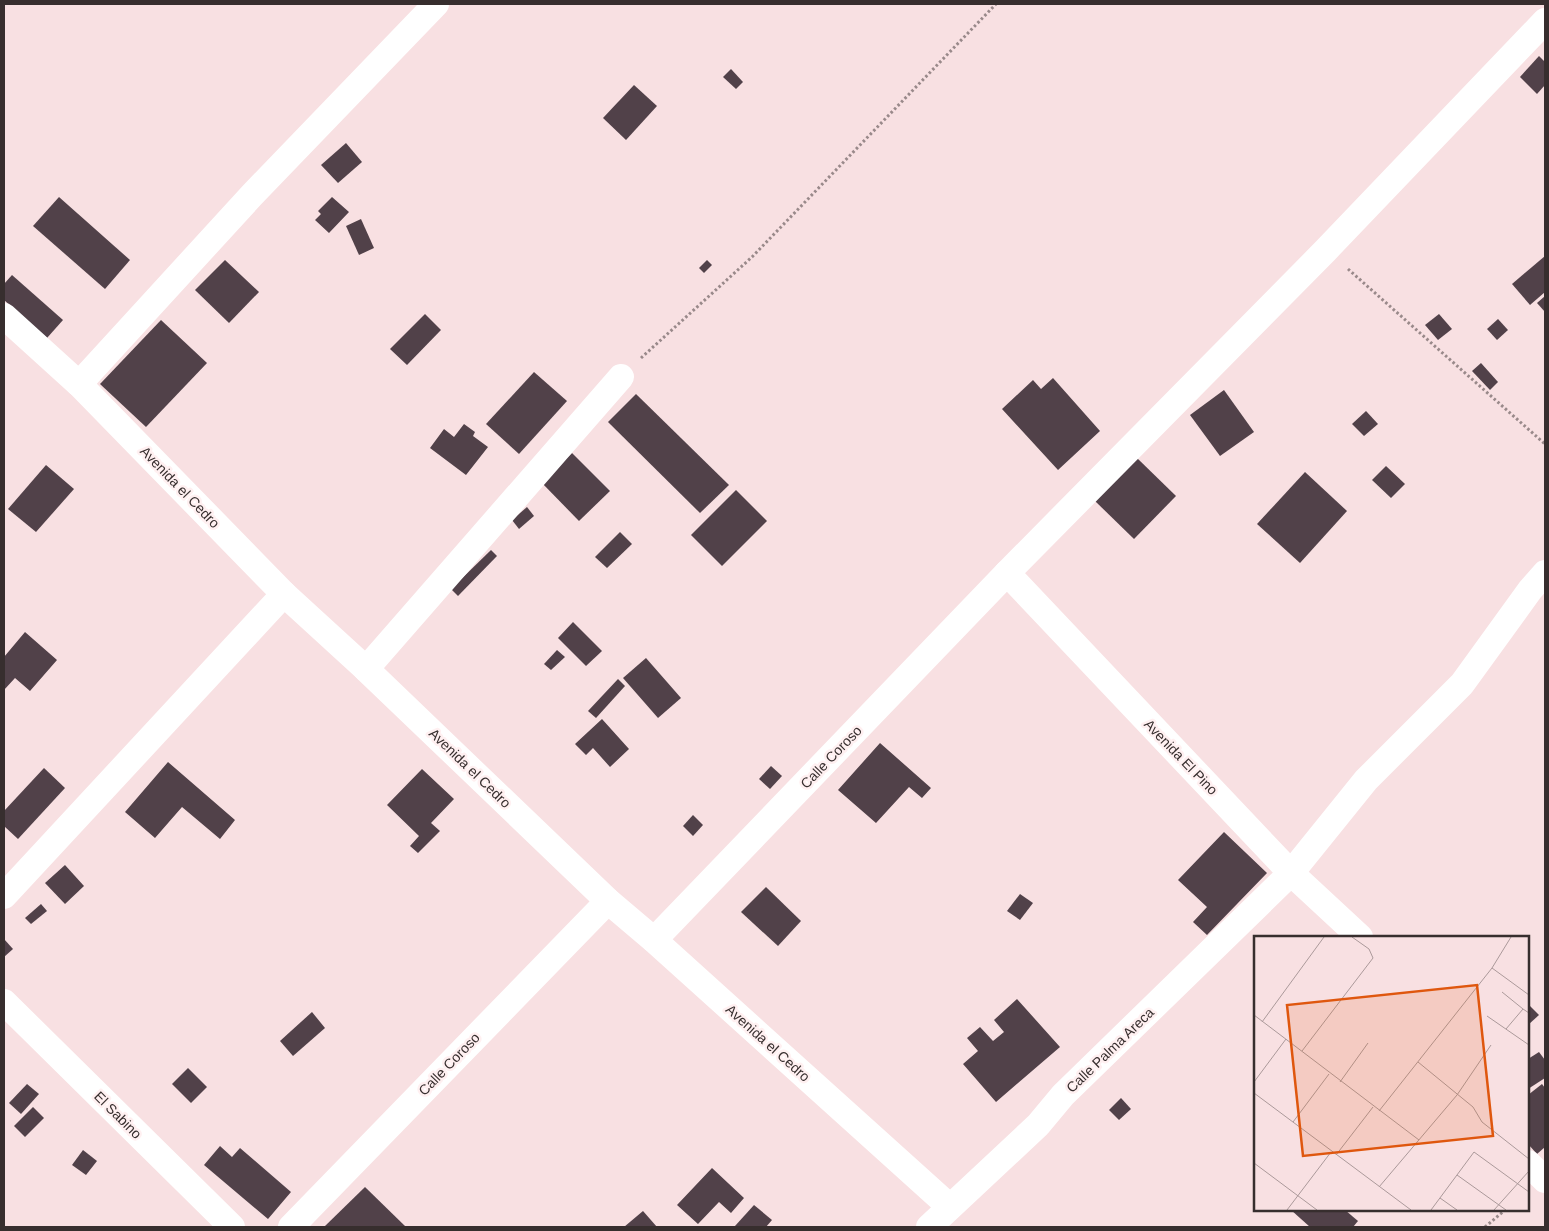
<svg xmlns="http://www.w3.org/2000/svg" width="1549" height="1231" font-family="Helvetica,sans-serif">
	<rect width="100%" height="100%" fill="#f8e0e2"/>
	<!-- building -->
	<g fill="#514149">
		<polygon points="1539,56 1545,62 1545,85 1537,94 1520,77"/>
		<polygon points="731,69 743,82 736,89 723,77"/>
		<polygon points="634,85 657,106 626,140 603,118"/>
		<polygon points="346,143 362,162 338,183 321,165"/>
		<polygon points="59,197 130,260 105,289 33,226"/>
		<polygon points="332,197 349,212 329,233 315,220 321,214 318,211"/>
		<polygon points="361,219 374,248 359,255 346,226"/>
		<polygon points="1545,256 1545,292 1530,305 1512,284"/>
		<polygon points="225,260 259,292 229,323 195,290"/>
		<polygon points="707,260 712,265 704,273 699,268"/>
		<polygon points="12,275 63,320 47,338 4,300 4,284"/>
		<polygon points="1545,296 1545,312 1537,303"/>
		<polygon points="425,314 441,330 407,365 390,349"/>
		<polygon points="1439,314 1452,329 1438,340 1425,325"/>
		<polygon points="1498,319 1508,330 1497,340 1487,329"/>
		<polygon points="161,320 207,363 146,427 100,384"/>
		<polygon points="1481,363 1498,382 1490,390 1472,371"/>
		<polygon points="534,372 567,401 519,454 486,424"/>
		<polygon points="1053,378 1100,431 1058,470 1002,409 1033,380 1041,389"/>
		<polygon points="1224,390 1254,432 1220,456 1190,415"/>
		<polygon points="636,394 729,485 700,513 608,422"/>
		<polygon points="1366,411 1378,424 1364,436 1352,424"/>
		<polygon points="464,424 475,432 473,436 488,447 466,475 430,448 444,429 454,437"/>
		<polygon points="572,453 610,491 579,521 541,482"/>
		<polygon points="1137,458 1176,496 1134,539 1095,501"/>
		<polygon points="46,465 74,489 36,532 8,509"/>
		<polygon points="1386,466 1405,484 1391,498 1372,480"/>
		<polygon points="1305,472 1347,511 1300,563 1257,524"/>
		<polygon points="736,490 767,521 722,566 691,535"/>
		<polygon points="527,507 534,516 519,529 512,520"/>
		<polygon points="620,532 632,544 607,568 595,557"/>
		<polygon points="491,550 497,556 458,596 451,589"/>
		<polygon points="573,622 602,651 586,666 558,638"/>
		<polygon points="25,632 57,660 30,691 15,678 4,690 4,657"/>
		<polygon points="557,650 565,657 551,670 544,664"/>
		<polygon points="646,658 681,698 658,718 623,678"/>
		<polygon points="618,679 625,686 596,718 588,711"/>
		<polygon points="602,719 629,749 610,767 593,748 586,755 575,744"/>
		<polygon points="880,743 931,788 922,798 909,787 876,823 838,790"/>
		<polygon points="168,762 235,820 220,839 182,807 155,838 125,812"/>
		<polygon points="771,766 782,776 770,789 759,779"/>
		<polygon points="44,768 65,788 18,839 4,826 4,811"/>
		<polygon points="422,769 454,799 431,823 440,831 418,853 410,846 419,836 387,805"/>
		<polygon points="693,815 703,825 693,836 683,826"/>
		<polygon points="1224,832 1267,873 1207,935 1193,922 1207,907 1178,880"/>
		<polygon points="65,865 84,886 65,904 45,883"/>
		<polygon points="766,887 801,921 778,946 741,912"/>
		<polygon points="1020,894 1033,903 1020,920 1007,911"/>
		<polygon points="41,904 47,911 31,924 25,918"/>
		<polygon points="4,939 13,949 4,957"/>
		<polygon points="1017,999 1060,1047 996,1102 963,1064 978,1051 967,1038 980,1027 993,1041 1004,1032 994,1020"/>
		<polygon points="1528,1004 1539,1015 1528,1025"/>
		<polygon points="312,1012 325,1028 293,1056 280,1041"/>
		<polygon points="1539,1052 1545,1060 1545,1078 1528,1089 1528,1059"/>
		<polygon points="188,1068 207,1087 191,1103 172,1084"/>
		<polygon points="27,1084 39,1094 21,1114 9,1103"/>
		<polygon points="1542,1084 1545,1088 1545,1147 1537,1154 1528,1144 1528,1095"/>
		<polygon points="1121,1098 1131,1109 1119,1120 1109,1110"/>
		<polygon points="33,1107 44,1118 25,1137 14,1126"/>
		<polygon points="220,1146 232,1157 240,1148 291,1192 268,1219 204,1165"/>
		<polygon points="83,1150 97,1161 86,1175 72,1165"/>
		<polygon points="712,1168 744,1198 731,1213 719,1202 698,1224 677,1205"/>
		<polygon points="365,1187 406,1227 324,1227"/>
		<polygon points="754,1205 772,1220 766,1227 736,1227 735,1226"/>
		<polygon points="1291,1210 1345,1210 1358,1221 1353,1227 1310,1227"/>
		<polygon points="643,1211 657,1227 624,1227"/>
	</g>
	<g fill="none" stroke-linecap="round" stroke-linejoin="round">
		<!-- path -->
		<g stroke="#99898a" stroke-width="3" stroke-dasharray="2.5 2.5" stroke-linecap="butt">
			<polyline points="1348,269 1545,444"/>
			<polyline points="641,358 752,257 996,4"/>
			<polyline points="1485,1227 1505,1210"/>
		</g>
		<!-- minor -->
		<g stroke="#fff" stroke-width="26">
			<polyline points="4,316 79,384 284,594 366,669 608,901 654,940 950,1207"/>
			<polyline points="79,384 252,195 436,4"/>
			<polyline points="1007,573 1291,873 1360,937"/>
			<polyline points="366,669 621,377"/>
			<polyline points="4,896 284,594"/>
			<polyline points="654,940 1007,573 1326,250 1545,21"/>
			<polyline points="4,1002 232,1227"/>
			<polyline points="1528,1163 1545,1180"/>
			<polyline points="291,1227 608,901"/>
			<polyline points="929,1227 1038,1125 1063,1095 1291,873 1366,780 1462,684 1530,590 1545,573"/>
		</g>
	</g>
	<g text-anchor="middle" stroke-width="5" stroke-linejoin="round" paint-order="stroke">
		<!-- street labels -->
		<g font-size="14" fill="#372e2e" stroke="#fff0f1">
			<text transform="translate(180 487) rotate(46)" y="5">Avenida el Cedro</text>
			<text transform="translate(831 757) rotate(-46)" y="5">Calle Coroso</text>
			<text transform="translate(1181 757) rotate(46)" y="5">Avenida El Pino</text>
			<text transform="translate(470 768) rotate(44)" y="5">Avenida el Cedro</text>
			<text transform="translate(768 1043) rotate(42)" y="5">Avenida el Cedro</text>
			<text transform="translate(1110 1050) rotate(-44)" y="5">Calle Palma Areca</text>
			<text transform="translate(449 1064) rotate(-46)" y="5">Calle Coroso</text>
			<text transform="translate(118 1115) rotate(45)" y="5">El Sabino</text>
		</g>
	</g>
	<!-- overview -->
	<g transform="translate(1254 936)">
		<rect width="275" height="275" fill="#f8e0e2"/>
		<path fill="none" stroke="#ab999a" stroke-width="1" d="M238 32 275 59M248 56 269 73M0 79 165 204M233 80 275 109M8 86 70 1M252 93 269 73 275 77M48 115 119 22 115 13 98 1M164 126 219 171 228 186 275 223M0 146 32 103M86 146 114 107M0 157 157 274M125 175 238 32 257 1M39 186 75 138M82 219 119 171M0 227 63 274M203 239 252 274M125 251 203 159 237 109M186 262 203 274M33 274 77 216M177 274 220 216 275 256M240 274 275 235"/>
		<path fill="#df570e" fill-opacity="0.15" stroke="#df570e" stroke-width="2.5" d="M223 49 239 200 49 220 33 69Z"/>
		<rect width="275" height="275" fill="none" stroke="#372e2e" stroke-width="2.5"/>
	</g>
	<!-- border -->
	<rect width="1549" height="1231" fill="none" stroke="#372e2e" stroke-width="10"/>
</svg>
